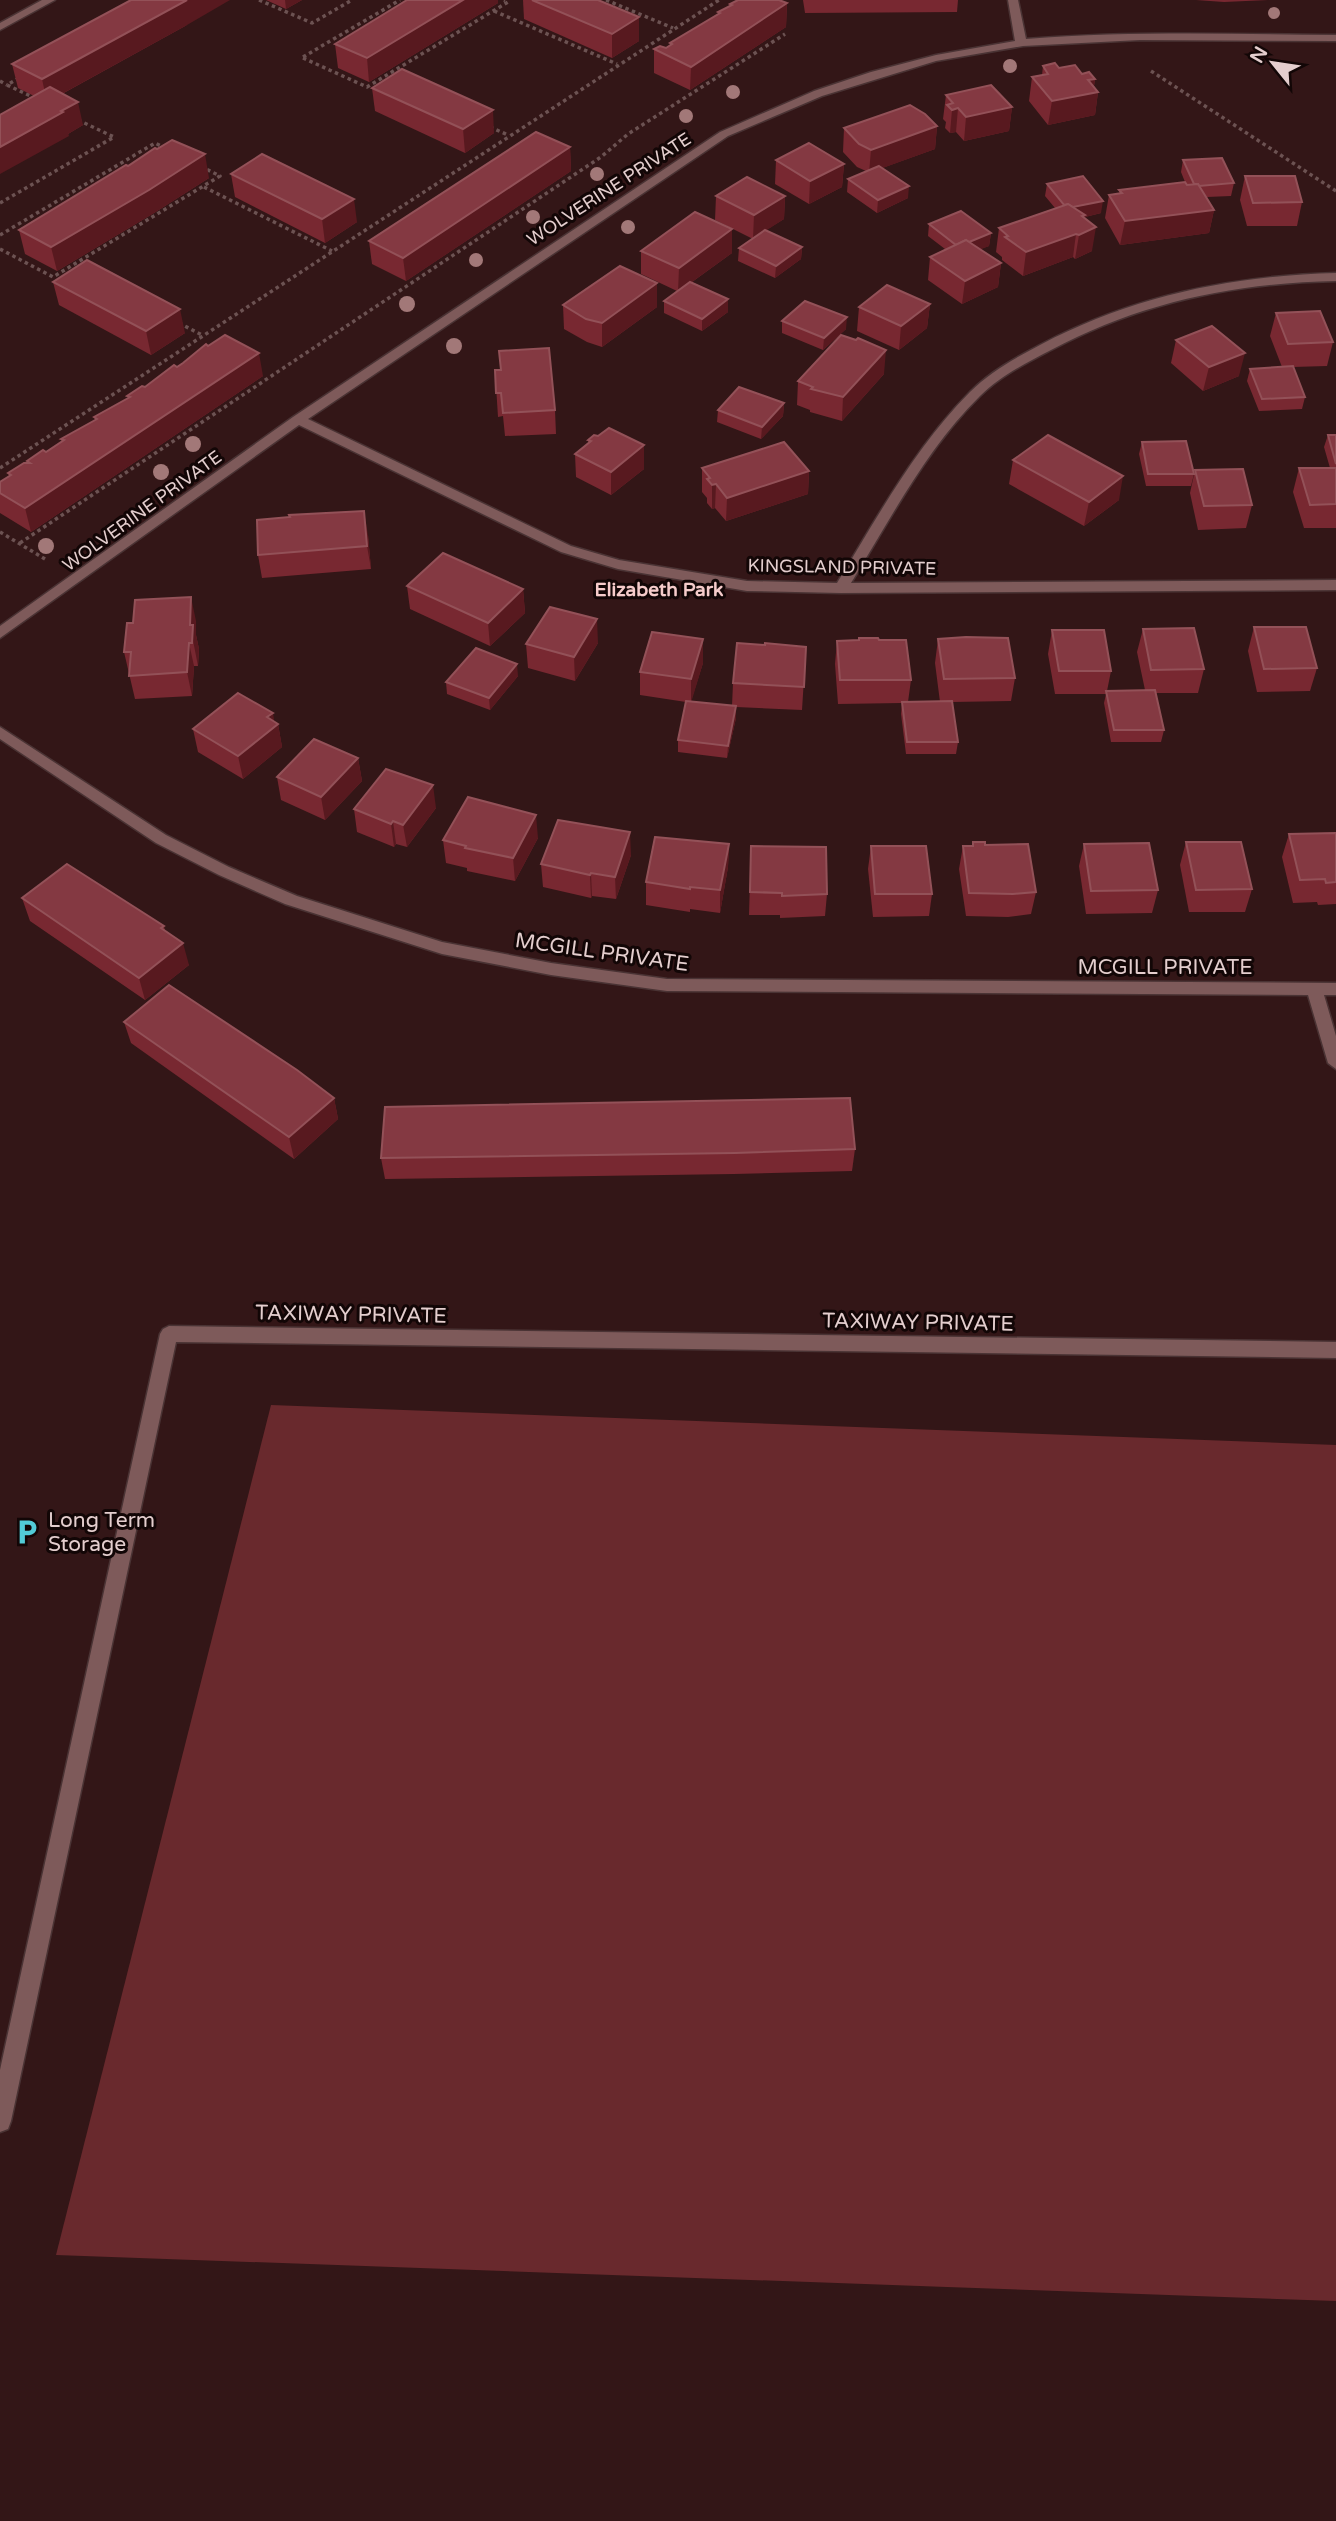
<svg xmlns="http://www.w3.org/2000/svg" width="1336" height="2521" font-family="'Varela Round',sans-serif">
	<rect width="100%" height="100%" fill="#331617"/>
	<!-- green -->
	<polygon fill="#69292d" points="271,1405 1336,1445 1336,2301 56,2255"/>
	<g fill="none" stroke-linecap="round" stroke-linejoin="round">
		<!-- minor casing -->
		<g stroke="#4a3334" stroke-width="3">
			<g id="minor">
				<polygon points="42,0 55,0 0,30 0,23"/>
				<path d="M1008 0H1018L1026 39C1129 31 1232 34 1336 35V41L1140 40 1023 46 936 61 822 96 728 136 308 419 571 546 619 560 747 581 837 583C877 518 915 447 970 392 990 372 1015 358 1040 345 1133 296 1231 276 1336 273V281C1235 283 1141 302 1051 350 1026 363 1000 376 980 396 926 449 890 520 851 583L1336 580V590L841 593 747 591 618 569 561 552 299 425 0 638V626L293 417 720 132 814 91 871 72 936 55 1015 41Z"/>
				<polygon points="0,727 166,835 229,867 297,896 442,942 551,963 667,979 1336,983 1336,995 1324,995 1336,1036 1336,1069 1328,1063 1308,995 667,991 551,975 442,954 285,904 219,875 156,843 0,739"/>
				<polygon points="169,1326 1336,1342 1336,1358 176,1342 11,2121 8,2129 0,2132 0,2070 160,1334 163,1329"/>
			</g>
		</g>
		<!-- path -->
		<g stroke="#6c5252" stroke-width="3.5" stroke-dasharray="3.5 3.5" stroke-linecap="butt">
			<polyline points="259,0 312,23 352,0"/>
			<polyline points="606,0 673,28"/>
			<polyline points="494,11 617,64"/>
			<polyline points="303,57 400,0"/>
			<polyline points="303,58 367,87 508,2 504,0"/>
			<polyline points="1151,71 1336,191"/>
			<polyline points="19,78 7,85 37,99"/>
			<polyline points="0,81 7,85"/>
			<polyline points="490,127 508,135"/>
			<polyline points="204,187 332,251"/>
			<polyline points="0,203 114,137 78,120"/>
			<polyline points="0,235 155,143 165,148"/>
			<polyline points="0,249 53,277 220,176 204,168"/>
			<polyline points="179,323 202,335"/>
			<polyline points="0,468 719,0"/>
			<polyline points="0,532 45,559"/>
			<polyline points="20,543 601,157 628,134 785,34"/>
		</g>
		<!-- minor -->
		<use href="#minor" fill="#7e5a5a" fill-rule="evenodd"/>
	</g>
	<!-- trees -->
	<g fill="#a27878">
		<circle cx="1274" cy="13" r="6"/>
		<circle cx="1010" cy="66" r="7"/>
		<circle cx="733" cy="92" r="7"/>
		<circle cx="686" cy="116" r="7"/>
		<circle cx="597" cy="174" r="7"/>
		<circle cx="533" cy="217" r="7"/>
		<circle cx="628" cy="227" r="7"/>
		<circle cx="476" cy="260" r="7"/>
		<circle cx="407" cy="304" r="8"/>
		<circle cx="454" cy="346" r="8"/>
		<circle cx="193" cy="444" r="8"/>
		<circle cx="161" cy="472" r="8"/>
		<circle cx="46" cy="546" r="8"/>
	</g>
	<!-- wall -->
	<g fill="#782831">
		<polygon points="266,0 302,0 286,9"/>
		<polygon points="407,0 498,0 498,3 369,82 338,68 335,44"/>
		<polygon points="523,0 598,0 639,41 612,58 524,19"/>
		<polygon points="803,0 958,0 957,12 805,13"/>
		<polygon points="1196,0 1268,0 1224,2"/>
		<polygon points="787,3 786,27 690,90 654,73 654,49 666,48 670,46 670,43 718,14 718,12 730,6 730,4"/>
		<polygon points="187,25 62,94 83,125 68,134 69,136 34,96 18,88 12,64"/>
		<polygon points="1043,66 1082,74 1095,79 1094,86 1098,92 1095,115 1048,125 1029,101 1032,77 1042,75"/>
		<polygon points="372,88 494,133 465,153 375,111"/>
		<polygon points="946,95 1012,107 1009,131 964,141 956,132 950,133 945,128 946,122 943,119"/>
		<polygon points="937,126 935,149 882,168 908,198 877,213 847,192 848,179 866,171 857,167 843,152 844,128"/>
		<polygon points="570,147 571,171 406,281 372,264 369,241"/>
		<polygon points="776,160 844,164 842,187 809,204 775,184"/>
		<polygon points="1183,160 1234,183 1231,196 1207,197 1214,210 1209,233 1120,245 1105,218 1109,195 1119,194 1119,190 1185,182 1181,172"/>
		<polygon points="128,166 209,178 154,213 57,271 25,254 19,230"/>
		<polygon points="231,174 357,222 325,243 235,197"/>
		<polygon points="1245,176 1302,202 1297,226 1247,226 1240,200"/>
		<polygon points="1047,184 1101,213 1085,217 1092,251 1075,259 1073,257 1023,276 1002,260 1002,257 996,252 999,228 1055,208 1045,196"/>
		<polygon points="716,196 785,196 784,219 766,230 802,247 801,259 775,278 738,261 739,248 753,239 715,220"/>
		<polygon points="929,224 991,233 989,246 980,249 1001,263 998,287 962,304 928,280 930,257 945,249 928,236"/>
		<polygon points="732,229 732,253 692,282 728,299 728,312 702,331 664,313 664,301 677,291 641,274 641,251"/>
		<polygon points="53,282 185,333 151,355 59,305"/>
		<polygon points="657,283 657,307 602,347 587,342 564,329 563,305"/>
		<polygon points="930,304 927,328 899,350 857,331 859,307"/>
		<polygon points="1276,313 1333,342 1327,366 1293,367 1305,397 1302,409 1259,411 1247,381 1250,369 1282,367 1270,336"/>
		<polygon points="782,321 846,329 823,350 782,333"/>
		<polygon points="1176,340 1239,376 1203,391 1171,363"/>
		<polygon points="177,367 263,376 31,532 0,513 0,482 9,476 8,473 28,463 27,461 46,452 62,442 61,439 95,420 94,417 128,398 127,396 145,387"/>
		<polygon points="495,370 555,410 556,434 505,436 503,416 498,417"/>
		<polygon points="884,374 842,421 810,412 810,410 797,405 798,381"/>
		<polygon points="784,403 783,416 761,439 717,422 718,410"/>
		<polygon points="1328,435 1336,435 1336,528 1304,528 1293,492 1299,468 1330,468 1324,447"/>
		<polygon points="588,440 644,445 644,469 611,495 576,477 575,454 588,444"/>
		<polygon points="1142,442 1194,474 1191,486 1146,486 1139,454"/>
		<polygon points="1013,460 1119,500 1084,526 1009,484"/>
		<polygon points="702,468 809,471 808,494 726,521 715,508 712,509 707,503 707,498 702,492"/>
		<polygon points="1195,470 1252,505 1246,528 1198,530 1190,493"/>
		<polygon points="368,535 371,569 262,578 258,555"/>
		<polygon points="407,586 523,589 525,613 490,646 410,609"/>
		<polygon points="196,621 196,635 199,649 198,666 194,666 192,696 135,699 124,652"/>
		<polygon points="1254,627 1317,668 1310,691 1257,692 1248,651"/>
		<polygon points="1143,629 1204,669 1198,693 1156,693 1164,730 1161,742 1111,742 1104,703 1106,694 1055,694 1048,654 1052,630 1111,671 1107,691 1145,690 1137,652"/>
		<polygon points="938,639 1015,678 1011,701 952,702 958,742 956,754 906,754 901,714 902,703 838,704 835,664 837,641 879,640 911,680 908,702 940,702 935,663"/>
		<polygon points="598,643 575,681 528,668 526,644"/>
		<polygon points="806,647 802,710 736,707 736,718 727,758 678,752 678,740 686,702 640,695 640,672 703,663 691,701 732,706 733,683"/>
		<polygon points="518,676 490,710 447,694 446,682"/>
		<polygon points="274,722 278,724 282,747 243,779 198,752 193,729"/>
		<polygon points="358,758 362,781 325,820 281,800 277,777"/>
		<polygon points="436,808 407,847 396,844 394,847 357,832 354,809"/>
		<polygon points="1336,833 1336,904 1318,905 1317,902 1293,903 1282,857 1289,834"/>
		<polygon points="538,838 515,881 467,871 467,868 446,863 443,840"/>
		<polygon points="973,842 1036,892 1031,914 1008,917 966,916 959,869 963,846 972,846"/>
		<polygon points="1186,842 1252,889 1245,912 1189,912 1180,865"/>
		<polygon points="729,844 728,867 720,913 690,909 690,912 646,905 646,882"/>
		<polygon points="1084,844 1158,890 1152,913 1086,914 1079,866"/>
		<polygon points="751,846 827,894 825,916 780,918 780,915 749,915"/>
		<polygon points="871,846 932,894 929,916 873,917 868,869"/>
		<polygon points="631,855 616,899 592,896 591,898 543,887 541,864"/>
		<polygon points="22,898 164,926 165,931 189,965 145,1000 30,921"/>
		<polygon points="124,1022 334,1098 338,1119 294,1159 131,1043"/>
		<polygon points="855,1149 852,1171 734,1174 385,1179 381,1158"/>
	</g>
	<!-- shaded-wall -->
	<g fill="#58191f">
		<polygon points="187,0 230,0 187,25 47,102 42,79"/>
		<polygon points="285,0 302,0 286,9"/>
		<polygon points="463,0 498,0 498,3 369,82 367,58"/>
		<polygon points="787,3 786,27 690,90 691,67"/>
		<polygon points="639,17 639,41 612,58 612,34"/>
		<polygon points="1095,79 1093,93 1098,92 1095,115 1048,125 1052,101 1088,80"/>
		<polygon points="78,102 83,125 68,134 69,136 0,174 0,147"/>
		<polygon points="1012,107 1009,131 964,141 966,117"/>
		<polygon points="958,108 956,132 950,133 952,110"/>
		<polygon points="493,110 494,133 465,153 463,129"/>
		<polygon points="937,126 935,149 869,173 871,150"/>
		<polygon points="570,147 571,171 406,281 403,258"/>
		<polygon points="205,154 209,178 154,213 57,271 51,247"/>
		<polygon points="844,164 842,187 809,204 810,181"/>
		<polygon points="909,186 908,198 877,213 878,200"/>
		<polygon points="785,196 784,219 753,239 754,215"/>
		<polygon points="354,199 357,222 325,243 322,219"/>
		<polygon points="1103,201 1101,213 1085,217 1082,234 1096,227 1092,251 1075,259 1082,217 1067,209"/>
		<polygon points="1214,210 1209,233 1120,245 1125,221"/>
		<polygon points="732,229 732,253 678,292 679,268"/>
		<polygon points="991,233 989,246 957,259 959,247"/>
		<polygon points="1076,234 1073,257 1023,276 1026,252"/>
		<polygon points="802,247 801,259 775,278 776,266"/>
		<polygon points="1001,263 998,287 962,304 965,281"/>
		<polygon points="657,283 657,307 602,347 602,323"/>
		<polygon points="728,299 728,312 702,331 702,319"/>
		<polygon points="930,304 927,328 899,350 901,326"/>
		<polygon points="180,309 185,333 151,355 146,331"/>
		<polygon points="847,317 846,329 823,350 824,338"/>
		<polygon points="886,350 884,374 842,421 843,397"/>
		<polygon points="259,353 263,376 31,532 25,508"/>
		<polygon points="1245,353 1239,376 1203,391 1209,367"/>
		<polygon points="784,403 783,416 761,439 762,427"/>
		<polygon points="644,445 644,469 611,495 611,472"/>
		<polygon points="809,471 808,494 726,521 727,498"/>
		<polygon points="1123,476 1119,500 1084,526 1089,502"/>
		<polygon points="716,484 715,508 712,509 712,485"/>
		<polygon points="364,511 368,535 371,569 367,546"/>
		<polygon points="523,589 525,613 490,646 488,623"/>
		<polygon points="191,597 196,621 196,635 199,649 198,666 190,625"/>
		<polygon points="597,619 598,643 575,681 574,657"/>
		<polygon points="703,639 703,663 691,703 691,679"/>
		<polygon points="189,643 194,666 192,696 187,672"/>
		<polygon points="517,664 518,676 490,710 489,698"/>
		<polygon points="736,706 736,718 727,758 728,746"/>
		<polygon points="273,713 275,726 278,724 282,747 243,779 238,756 267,717"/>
		<polygon points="358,758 362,781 325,820 321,797"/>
		<polygon points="433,785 436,808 407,847 403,825"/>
		<polygon points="536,815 538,838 515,881 513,858"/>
		<polygon points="393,821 396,844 394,847 391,824"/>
		<polygon points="630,832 631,855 616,899 615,877"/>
		<polygon points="729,844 728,867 720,913 720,890"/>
		<polygon points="591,873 592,896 591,898 590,875"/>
		<polygon points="183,943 189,965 145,1000 139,978"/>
		<polygon points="334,1098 338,1119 294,1159 289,1137"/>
	</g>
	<!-- building -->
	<g fill="#843942" stroke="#935158" stroke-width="2">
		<polygon points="131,0 187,0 42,79 12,64"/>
		<polygon points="407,0 463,0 367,58 335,44"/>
		<polygon points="532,0 598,0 639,17 612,34"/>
		<polygon points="738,0 779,0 787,3 691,67 654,49 660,46 666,48 672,44 670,43 720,13 718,12 732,5 730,4"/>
		<polygon points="1055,63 1059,68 1075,65 1082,74 1089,72 1095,79 1088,80 1098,92 1052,101 1032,77 1048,74 1043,66"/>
		<polygon points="402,69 493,110 463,129 372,88"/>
		<polygon points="991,85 1012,107 966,117 958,108 952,110 947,105 953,103 946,95"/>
		<polygon points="50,87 78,102 61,111 63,112 0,147 0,115"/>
		<polygon points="910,105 925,114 937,126 871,150 859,144 844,128"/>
		<polygon points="536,132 570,147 403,258 369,241"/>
		<polygon points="172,140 205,154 149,190 51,247 19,230 126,165 128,166 155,148 157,149"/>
		<polygon points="809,143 844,164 810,181 776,160"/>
		<polygon points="262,154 354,199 322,219 231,174"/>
		<polygon points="1222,158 1234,183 1199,186 1198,184 1194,184 1183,160"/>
		<polygon points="879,166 909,186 878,200 848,179"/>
		<polygon points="1083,176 1103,201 1073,207 1068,204 1064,205 1047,184"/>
		<polygon points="1245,176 1295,176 1302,202 1253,203"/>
		<polygon points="747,177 785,196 754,215 716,196"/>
		<polygon points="1185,182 1187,185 1198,184 1214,210 1125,221 1109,195 1122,193 1119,190"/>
		<polygon points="1068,204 1085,215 1082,216 1096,227 1079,235 1076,234 1026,252 1005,237 1008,236 999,228"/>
		<polygon points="961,211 991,233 969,242 966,240 956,245 929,224"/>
		<polygon points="695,212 732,229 679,268 641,251"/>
		<polygon points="765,230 802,247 776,266 739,248"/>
		<polygon points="966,240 1001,263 965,281 930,257"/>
		<polygon points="87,260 180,309 146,331 53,282"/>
		<polygon points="620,266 657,283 602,323 586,319 563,305"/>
		<polygon points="690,282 728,299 702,319 664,301"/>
		<polygon points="887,285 930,304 901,326 859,307"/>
		<polygon points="805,301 847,317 824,338 782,321"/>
		<polygon points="1320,311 1333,342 1288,344 1276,313"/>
		<polygon points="1212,326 1245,353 1209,367 1176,340"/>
		<polygon points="225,335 259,353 25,508 0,493 0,482 11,475 8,473 24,463 30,463 27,461 43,450 46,452 64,440 61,439 97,419 94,417 130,397 127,396 142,386 145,387 174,365 177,367 183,363 206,344 208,346"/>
		<polygon points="841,335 856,340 858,338 886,350 843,397 811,389 813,387 798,381"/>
		<polygon points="549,348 555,410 503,413 501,393 496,393 495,370 501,370 499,351"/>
		<polygon points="1293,366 1305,397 1262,399 1250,369"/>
		<polygon points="739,387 784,403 762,427 718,410"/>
		<polygon points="609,428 644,445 611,472 575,454 591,441 588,440 594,435 598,436"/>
		<polygon points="1048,435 1123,476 1089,502 1013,460"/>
		<polygon points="1328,435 1336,435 1336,464"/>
		<polygon points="1186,441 1194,474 1148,474 1142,442"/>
		<polygon points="784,442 809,471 727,498 716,484 712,485 707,479 710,478 702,468"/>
		<polygon points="1299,468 1336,468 1336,504 1310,505"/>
		<polygon points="1243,469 1252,505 1204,506 1195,470"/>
		<polygon points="364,511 367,546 258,555 257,520 290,517 289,515"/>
		<polygon points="443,553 523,589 488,623 407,586"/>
		<polygon points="191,597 190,625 193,625 192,643 189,643 187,672 129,676 131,652 124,652 127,623 133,623 135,600"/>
		<polygon points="550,607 597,619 574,657 526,644"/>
		<polygon points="1254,627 1306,627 1317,668 1264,669"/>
		<polygon points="1194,628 1204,669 1151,670 1143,629"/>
		<polygon points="1052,630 1104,630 1111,671 1059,671"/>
		<polygon points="652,632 703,639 691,679 640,672"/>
		<polygon points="966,637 1008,638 1015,678 944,679 938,639"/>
		<polygon points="859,638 878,638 879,640 906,640 911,680 840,680 837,641 859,640"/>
		<polygon points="737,643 765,645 765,643 806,647 804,687 733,683"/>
		<polygon points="476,648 517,664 489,698 446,682"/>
		<polygon points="1155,690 1164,730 1114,730 1106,691"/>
		<polygon points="238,693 273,713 267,717 278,724 238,756 193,729"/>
		<polygon points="686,701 736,706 728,746 678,740"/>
		<polygon points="952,701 958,742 907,742 902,702"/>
		<polygon points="314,739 358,758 321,797 277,777"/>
		<polygon points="386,769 433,785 403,825 393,821 391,824 354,809"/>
		<polygon points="468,797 536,815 513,858 465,848 466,846 443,840"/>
		<polygon points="558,820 630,832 615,877 591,873 590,875 541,864"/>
		<polygon points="1336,833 1336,882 1326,883 1325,879 1300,880 1289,834"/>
		<polygon points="655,837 729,844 720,890 690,887 690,889 646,882"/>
		<polygon points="973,842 985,842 985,845 1028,844 1036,892 1013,894 969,893 963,846 973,846"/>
		<polygon points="1186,842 1241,842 1252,889 1196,890"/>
		<polygon points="1149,843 1158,890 1091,891 1084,844"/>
		<polygon points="751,846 826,847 827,894 782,896 782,893 750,892"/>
		<polygon points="871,846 926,846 932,894 875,894"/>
		<polygon points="67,864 164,926 161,928 183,943 139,978 22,898"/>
		<polygon points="169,985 297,1070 334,1098 289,1137 124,1022"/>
		<polygon points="850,1098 855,1149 735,1153 381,1158 385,1107"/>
	</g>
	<!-- icons -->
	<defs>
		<g id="parking-bare" transform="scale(2.1)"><path d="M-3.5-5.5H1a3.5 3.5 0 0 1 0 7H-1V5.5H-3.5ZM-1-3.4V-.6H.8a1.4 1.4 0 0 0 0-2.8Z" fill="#52cbd7" stroke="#120606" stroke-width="2.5" paint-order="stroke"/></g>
	</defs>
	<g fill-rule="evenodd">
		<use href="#parking-bare" x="27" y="1532"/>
	</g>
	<g text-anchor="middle" stroke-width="6" stroke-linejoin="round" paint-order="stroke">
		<!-- far-street labels -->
		<g font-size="18" fill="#e4cece" stroke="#120606">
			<text transform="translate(609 189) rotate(-33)" y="6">WOLVERINE PRIVATE</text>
			<text transform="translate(142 511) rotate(-36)" y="6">WOLVERINE PRIVATE</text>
			<text transform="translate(842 567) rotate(1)" y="6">KINGSLAND PRIVATE</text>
		</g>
		<!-- far-neighbourhood labels -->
		<g font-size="19" font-weight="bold" fill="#f5cbca" stroke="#120606">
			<text x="659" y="596">Elizabeth Park</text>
		</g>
		<!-- street labels -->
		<g font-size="21" fill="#e4cece" stroke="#120606">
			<text transform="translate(602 952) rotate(8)" y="7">MCGILL PRIVATE</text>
			<text x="1165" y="974">MCGILL PRIVATE</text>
			<text transform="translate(351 1314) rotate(1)" y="7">TAXIWAY PRIVATE</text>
			<text transform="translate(918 1322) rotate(1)" y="7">TAXIWAY PRIVATE</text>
		</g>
		<!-- poi labels -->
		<g font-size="21" fill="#e4cece" stroke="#120606" text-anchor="start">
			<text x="48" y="1527">Long Term<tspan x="48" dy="24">Storage</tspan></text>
		</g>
	</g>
	<!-- north arrow -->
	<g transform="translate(1273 63) rotate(300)" stroke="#120606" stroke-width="5" paint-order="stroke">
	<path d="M0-5L12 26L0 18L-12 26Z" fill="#e4cece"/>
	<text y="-10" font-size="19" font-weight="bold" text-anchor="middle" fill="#e4cece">N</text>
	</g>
</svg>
